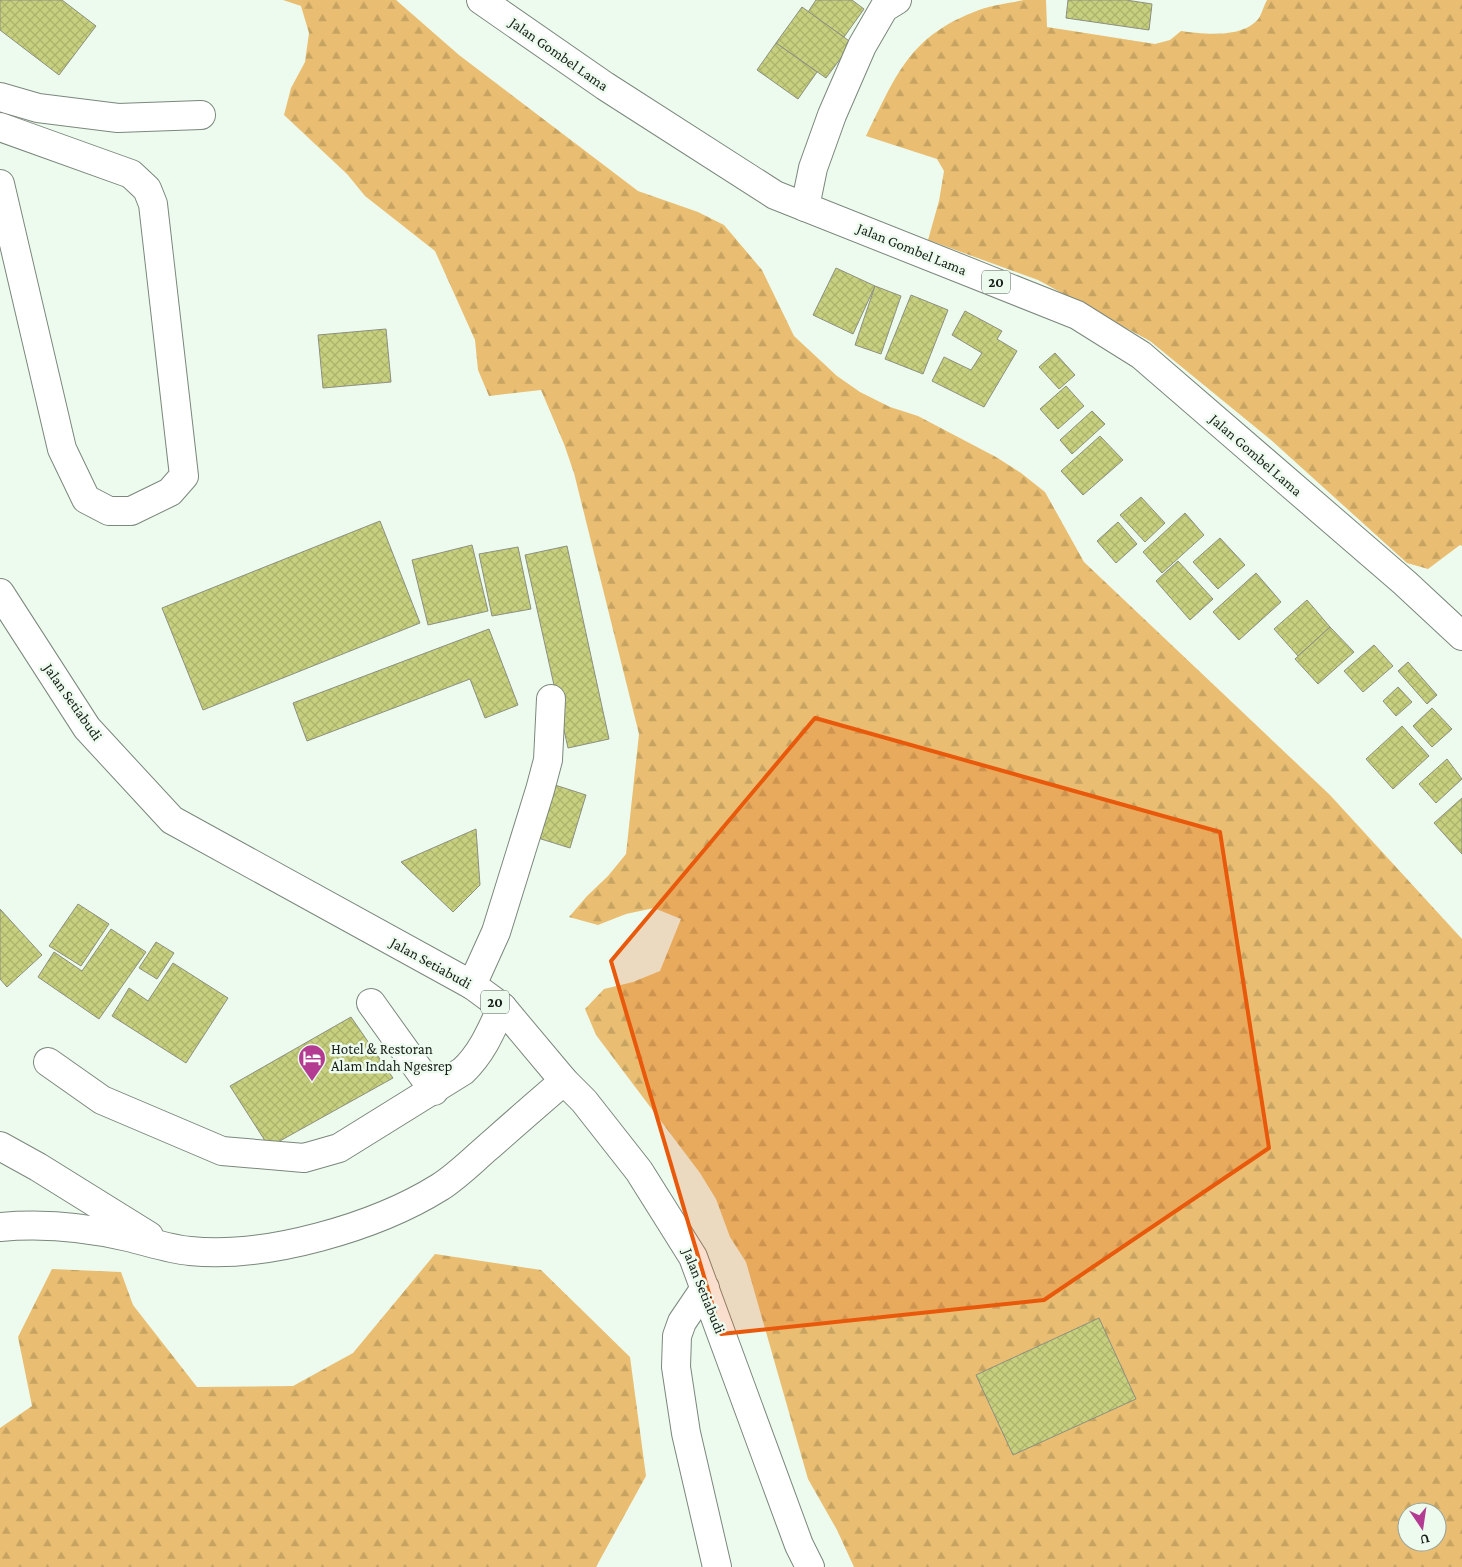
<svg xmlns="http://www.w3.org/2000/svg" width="1462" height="1567" font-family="'Crimson Pro',serif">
	<defs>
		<pattern id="forest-firs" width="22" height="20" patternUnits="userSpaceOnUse" patternTransform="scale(1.25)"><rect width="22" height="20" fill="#e9be72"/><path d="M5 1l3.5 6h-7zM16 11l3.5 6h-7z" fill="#c7a362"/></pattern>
		<pattern id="building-cross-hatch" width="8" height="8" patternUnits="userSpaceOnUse" patternTransform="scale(1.25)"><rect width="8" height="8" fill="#c7d07e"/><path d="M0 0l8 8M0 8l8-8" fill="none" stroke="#aab26c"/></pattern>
	</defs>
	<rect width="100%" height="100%" fill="#edfbee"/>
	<!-- forest -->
	<g fill="url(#forest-firs)" fill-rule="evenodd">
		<path d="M283 0H396L459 55 638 191 698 212 724 225 762 270 794 336 837 376 860 392 890 407 918 416 996 457 1021 473 1045 492 1084 562 1330 795 1462 939V1567H854L837 1530 808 1479 746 1262 730 1237 716 1199 700 1173 596 1035 585 1009 604 989 633 982 660 971 681 919 654 908 626 914 598 925 569 917 587 896 608 876 626 854 639 734 574 473 564 444 541 390 489 396 478 370 475 340 435 251 365 196 347 174 284 115 291 88 305 62 309 33 301 6ZM1407 1512H1437V1542H1407Z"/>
		<path d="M1024 0H1046L1047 27 1155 44 1170 40 1181 31C1203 34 1243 39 1259 18 1262 13 1264 5 1267 0H1462V546L1460 545 1428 569 1407 563 1271 440 1150 341 1038 280 928 240 939 201 944 171 937 159 866 136C897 74 909 36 979 10 992 5 1009 3 1024 0Z"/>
		<polygon points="435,1254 541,1270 630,1357 646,1476 596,1567 0,1567 0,1428 32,1406 18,1337 52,1269 121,1272 133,1305 197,1387 293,1386 353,1353"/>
	</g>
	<!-- building -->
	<g fill="url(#building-cross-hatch)" stroke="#8d8f7f">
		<polygon points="0,0 62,0 96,26 59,75 0,30"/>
		<polygon points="816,0 852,0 864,9 844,37 808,12"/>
		<polygon points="1068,0 1126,0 1152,4 1149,30 1066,18"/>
		<polygon points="802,7 852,43 826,78 776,43"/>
		<polygon points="776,43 817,72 798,99 757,70"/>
		<polygon points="836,268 875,286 853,334 813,315"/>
		<polygon points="875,286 901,296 881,354 855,345"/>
		<polygon points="911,295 948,310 923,374 885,359"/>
		<polygon points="965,311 1002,331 997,339 1017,351 984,407 932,381 944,357 971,370 982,353 952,335"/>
		<polygon points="386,329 391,382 323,388 318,335"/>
		<polygon points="1055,353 1075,375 1059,389 1039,367"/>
		<polygon points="1066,386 1084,406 1058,429 1040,409"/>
		<polygon points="1092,411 1105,424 1072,454 1060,440"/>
		<polygon points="1100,436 1123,460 1083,495 1061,471"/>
		<polygon points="1141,497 1165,523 1145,542 1120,515"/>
		<polygon points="1185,513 1204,535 1162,573 1143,552"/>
		<polygon points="380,521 420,623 203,710 162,608"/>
		<polygon points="1118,522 1137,544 1116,563 1097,541"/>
		<polygon points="1220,538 1245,565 1218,589 1193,562"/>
		<polygon points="472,545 488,611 428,625 412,560"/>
		<polygon points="567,546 609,739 568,748 525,555"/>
		<polygon points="518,547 531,609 492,616 479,554"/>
		<polygon points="1178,561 1213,599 1190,620 1156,581"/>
		<polygon points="1256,573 1281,602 1239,640 1213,612"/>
		<polygon points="1307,600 1330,627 1298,656 1274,629"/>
		<polygon points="1330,627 1354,652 1318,684 1295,659"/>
		<polygon points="489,629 518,705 485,718 470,679 307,741 293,703"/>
		<polygon points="1374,645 1393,666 1363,692 1344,671"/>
		<polygon points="1408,662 1437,695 1427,704 1398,671"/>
		<polygon points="1398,687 1412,702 1396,716 1383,701"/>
		<polygon points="1432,708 1452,729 1432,747 1413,726"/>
		<polygon points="1402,726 1429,756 1393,789 1366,759"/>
		<polygon points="1447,759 1462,779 1436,803 1419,784"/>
		<polygon points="555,785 586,795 570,848 538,838"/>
		<polygon points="1462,798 1462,854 1434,823"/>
		<polygon points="476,829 480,885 453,912 401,862"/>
		<polygon points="78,904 109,924 81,966 49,946"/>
		<polygon points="0,909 42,955 7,987 0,979"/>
		<polygon points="111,929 146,952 99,1019 38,977 54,952 82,971"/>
		<polygon points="156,942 174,953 157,979 139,968"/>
		<polygon points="173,963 228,998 186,1063 112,1016 129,988 148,1001"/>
		<polygon points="351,1017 393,1078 269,1147 230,1086"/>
		<polygon points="1099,1318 1136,1399 1013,1455 976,1375"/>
	</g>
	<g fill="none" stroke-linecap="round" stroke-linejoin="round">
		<!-- minor casing -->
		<g stroke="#7b877c" stroke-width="30">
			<g id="minor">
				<polyline points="0,97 38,108 118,118 201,115"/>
				<polyline points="0,127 131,174 147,189 153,204 184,476 170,492 131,511 109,511 86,499 62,449 0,184"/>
				<polyline points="805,207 813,168 832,115 862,46 884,8 897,0"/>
				<polyline points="472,985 496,932 540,790 548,760 551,699"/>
				<polyline points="371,1003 434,1091"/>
				<path d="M48 1062 102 1100 222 1151 304 1158 339 1148 463 1071C482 1053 491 1031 502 1007"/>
				<polyline points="0,1146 38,1167 149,1236"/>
				<path d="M0 1227C43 1223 85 1227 128 1237 149 1242 169 1249 190 1251 266 1259 376 1227 440 1187 457 1176 472 1161 487 1148 512 1126 538 1103 564 1081"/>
				<polyline points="705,1288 682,1322 677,1336 676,1367 686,1433 717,1567"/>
			</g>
		</g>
		<!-- highway casing -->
		<g stroke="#7b877c" stroke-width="30">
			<g id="highway">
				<polyline points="481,0 605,86 775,195 1077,315 1141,355 1405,583 1462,636"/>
				<polyline points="0,593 87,728 172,820 472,985 502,1007 564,1081 584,1101 639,1171 693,1257 799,1545 810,1567"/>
			</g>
		</g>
		<!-- minor -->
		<use href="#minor" stroke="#fff" stroke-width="28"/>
		<!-- highway -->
		<use href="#highway" stroke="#fff" stroke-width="28"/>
	</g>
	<!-- marked area -->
	<path fill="#e8590c" fill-opacity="0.2" stroke="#e8590c" stroke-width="4" stroke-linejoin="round" d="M815 718 1220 832 1269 1148 1044 1300 721 1334 611 961Z"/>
	<!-- icons -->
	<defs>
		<g id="hotel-pin" transform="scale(1.4375)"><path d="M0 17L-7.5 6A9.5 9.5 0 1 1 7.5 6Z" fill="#b33c92" stroke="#edfbee"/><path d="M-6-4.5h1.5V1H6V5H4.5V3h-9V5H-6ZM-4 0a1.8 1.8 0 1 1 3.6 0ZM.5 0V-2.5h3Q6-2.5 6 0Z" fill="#fff"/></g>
	</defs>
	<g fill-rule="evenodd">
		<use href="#hotel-pin" x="312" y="1058"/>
	</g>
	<g text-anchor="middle" stroke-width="5" stroke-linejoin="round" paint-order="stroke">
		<!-- shield labels -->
		<g fill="#edfbee" stroke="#586058" stroke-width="1">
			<rect x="982" y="270.5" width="28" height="23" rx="4"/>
			<rect x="481" y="990.5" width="28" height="23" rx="4"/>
		</g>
		<g font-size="14" font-weight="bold" fill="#181d18">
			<text x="996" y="287">20</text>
			<text x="495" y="1007">20</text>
		</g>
		<!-- street labels -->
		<g font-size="15" fill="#181d18" stroke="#edfbee">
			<text transform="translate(559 54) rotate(35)" y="5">Jalan Gombel Lama</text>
			<text transform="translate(912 249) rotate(22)" y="5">Jalan Gombel Lama</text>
			<text transform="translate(1256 455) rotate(41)" y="5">Jalan Gombel Lama</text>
			<text transform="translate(73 702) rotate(55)" y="5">Jalan Setiabudi</text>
			<text transform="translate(431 963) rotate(29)" y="5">Jalan Setiabudi</text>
			<text transform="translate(704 1291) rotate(68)" y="5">Jalan Setiabudi</text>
		</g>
		<!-- poi labels -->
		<g font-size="15" fill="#181d18" stroke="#edfbee" text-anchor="start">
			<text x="331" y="1054">Hotel &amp; Restoran<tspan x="331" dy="17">Alam Indah Ngesrep</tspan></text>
		</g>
	</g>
	<!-- north arrow -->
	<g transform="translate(1422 1527) rotate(167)"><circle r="24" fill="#edfbee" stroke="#98a298"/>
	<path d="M0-4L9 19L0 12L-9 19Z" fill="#b33c92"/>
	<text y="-8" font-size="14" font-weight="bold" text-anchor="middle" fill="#181d18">U</text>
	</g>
</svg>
